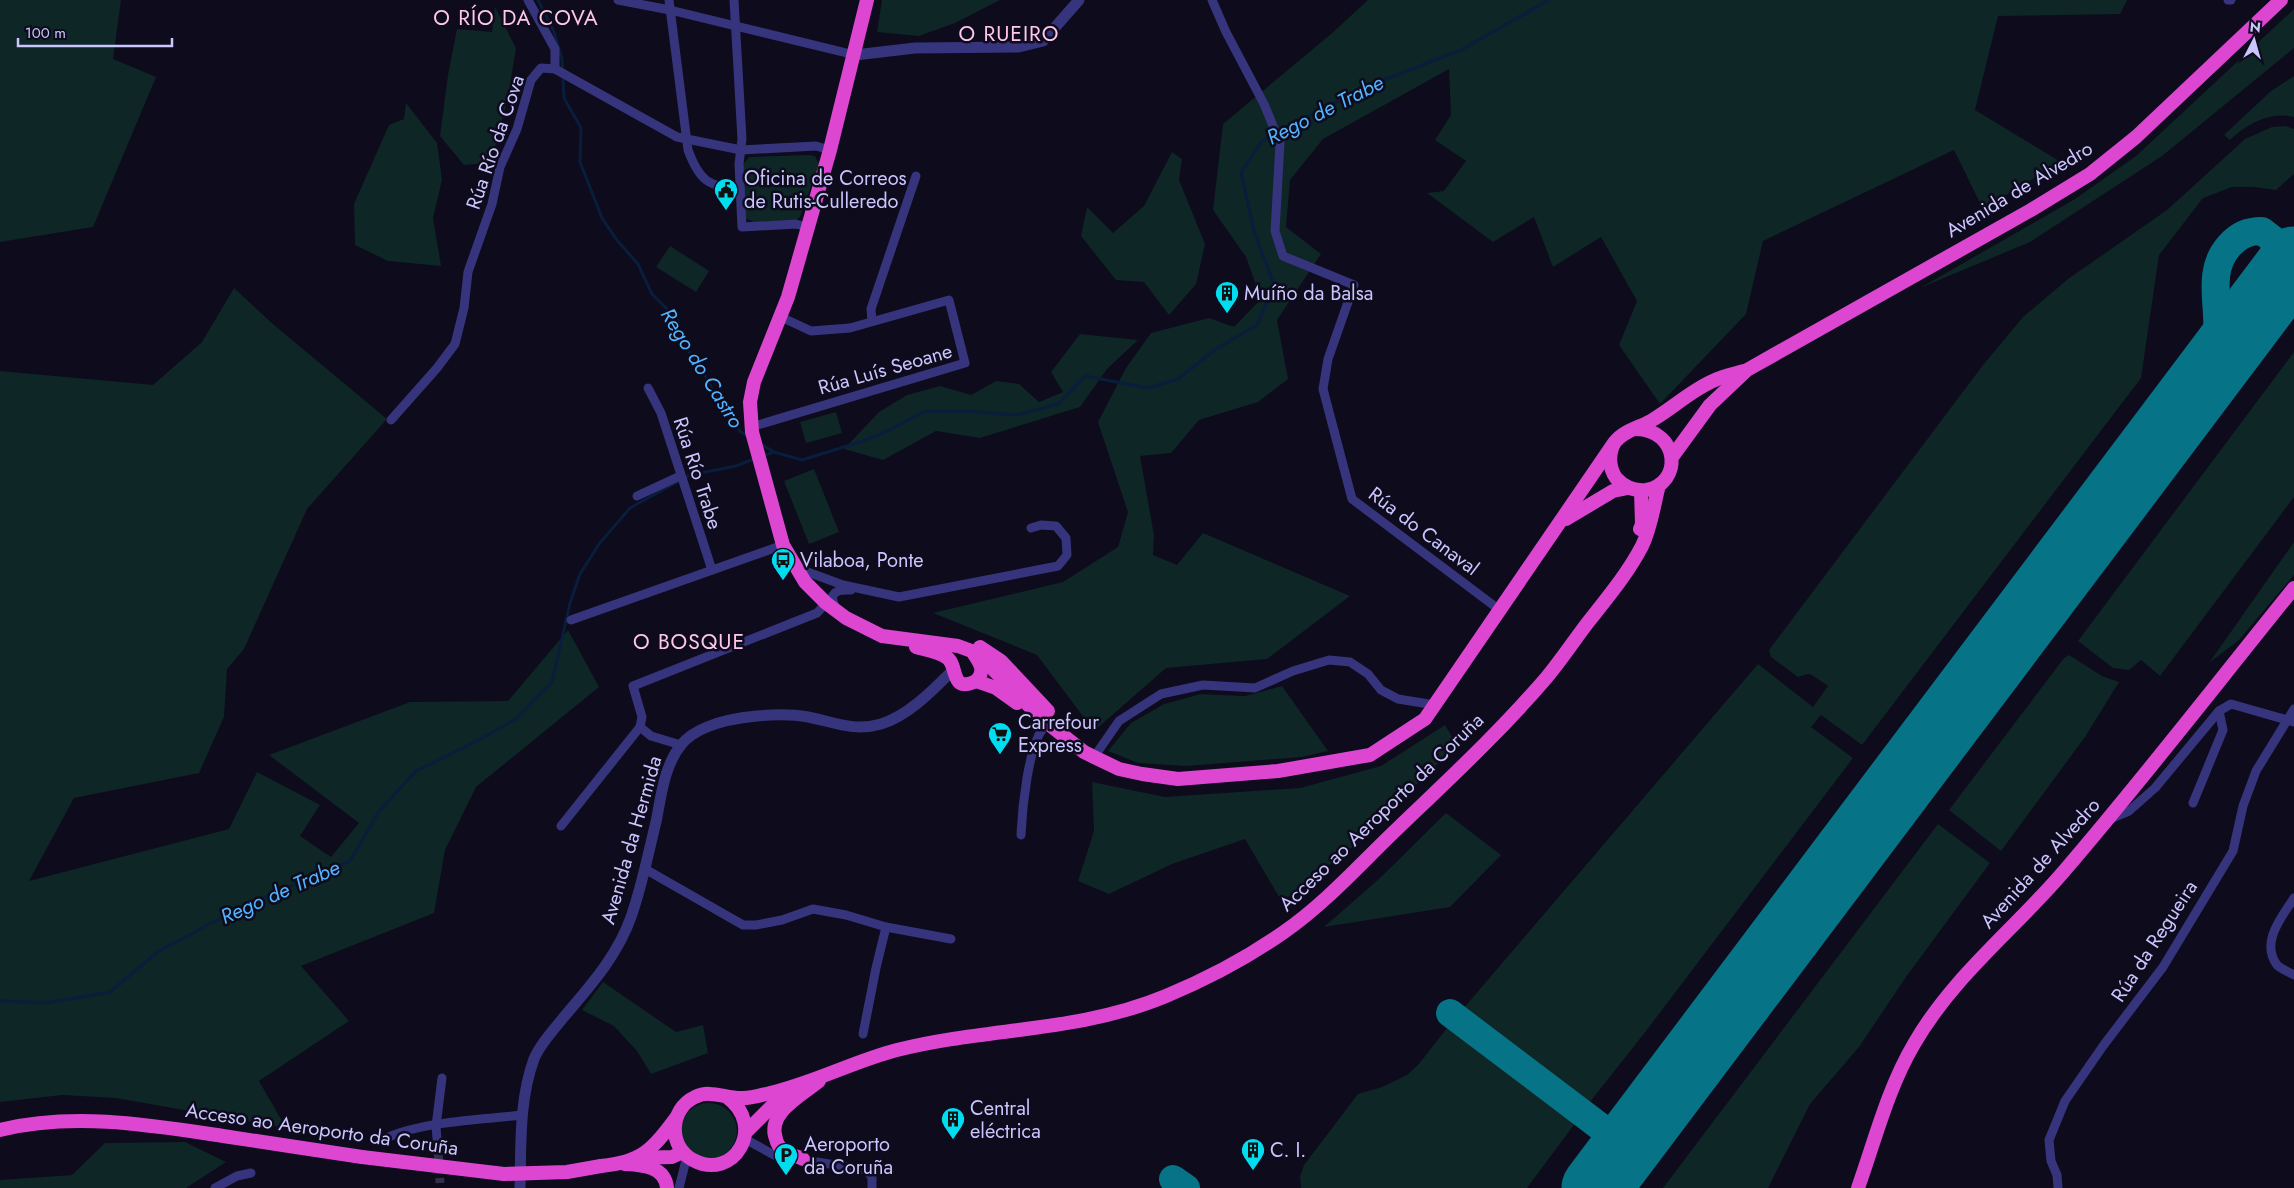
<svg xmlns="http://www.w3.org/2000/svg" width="2294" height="1188" font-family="Jost,sans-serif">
	<rect width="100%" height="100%" fill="#0d0b1c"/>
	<!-- green -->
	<g fill="#0e2625">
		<polygon points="0,0 121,0 113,59 156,77 93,227 0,242"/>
		<polygon points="882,0 1000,0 955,23 919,36 877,32"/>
		<polygon points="1368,0 2127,0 2120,14 1998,16 1975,110 2061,162 1983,209 1954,150 1763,241 1746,314 1660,404 1619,345 1637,301 1601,237 1553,267 1534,217 1493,242 1427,193 1444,191 1466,161 1435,140 1451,115 1449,69 1323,139 1290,180 1286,227 1321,254 1277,320 1288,379 1258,402 1199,420 1171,453 1140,456 1154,535 1153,555 1177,565 1203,533 1350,596 1267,659 1166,668 1094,731 1037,655 933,613 1063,582 1118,547 1128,512 1098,422 1126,368 1151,333 1209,318 1234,327 1261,299 1246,257 1213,210 1223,124 1331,34"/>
		<polygon points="495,7 516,48 508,97 491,163 464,165 440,136 448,75 457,29 492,32"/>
		<polygon points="2294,9 2294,48 2162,156 2030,242 1920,288 2075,199 2136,156"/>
		<path d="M2294 76V117C2270 111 2247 124 2230 140L2224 135 2271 91Z"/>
		<polygon points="406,103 437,143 442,180 433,218 441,266 388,261 355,245 354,204 389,125 404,119"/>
		<polygon points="2286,126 2294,129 2294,174 2276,190 2254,187 2232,187 2203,198 2159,255 2141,378 1862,745 1821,715 1811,727 1853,758 1646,1031 1586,1107 1462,1010 1758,664 1813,707 1828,686 1812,675 1808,674 1798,677 1771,657 1769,650 1983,365 2023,317 2068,279 2167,210 2245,139 2272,127"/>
		<polygon points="1172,152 1182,159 1179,180 1205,244 1196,284 1169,315 1144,282 1116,280 1081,236 1087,207 1113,233 1144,206"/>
		<polygon points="807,155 815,156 819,164 800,217 796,220 753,222 745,218 742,166 749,157"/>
		<polygon points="670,246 709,271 696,292 656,267"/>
		<polygon points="234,288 274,325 387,419 307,509 244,649 227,669 224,717 199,773 74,798 29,881 229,829 257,772 320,805 300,836 331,857 359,823 269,755 410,702 508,701 568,630 599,687 476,787 445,850 434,913 301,966 349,1021 259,1081 286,1128 116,1098 62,1095 0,1102 0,371 153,385 202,342"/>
		<polygon points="1080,334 1138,340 1107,369 1080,407 980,438 936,431 883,460 844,449 879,412 907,395 940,386 971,395 996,381 1019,384 1039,402 1063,392 1051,372"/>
		<polygon points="2294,352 2294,497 2160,676 2141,660 2129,670 2113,668 2078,641"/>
		<polygon points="836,412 842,433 806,443 800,422"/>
		<polygon points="814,469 839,532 809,544 784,481"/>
		<polygon points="2294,542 2294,575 2239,640 2209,663"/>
		<polygon points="2069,655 2102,676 2119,682 2085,737 2001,851 1949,810 2064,658"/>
		<polygon points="1282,686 1328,751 1302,757 1186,766 1138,763 1108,751 1131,723 1164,704 1201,694 1245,696"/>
		<polygon points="1445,725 1457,745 1351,848 1282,902 1245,839 1172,864 1109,894 1078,881 1094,831 1092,782 1165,797 1300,788 1381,766"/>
		<polygon points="1446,813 1501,855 1450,907 1324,927 1379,879"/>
		<polygon points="1938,824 1990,863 1906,977 1859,1047 1810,1104 1768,1188 1663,1188"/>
		<polygon points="603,982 676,1032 703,1025 708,1053 651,1074 637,1051 614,1026 582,1010"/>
		<polygon points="1451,1023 1579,1118 1527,1188 1301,1188 1300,1177 1304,1165 1358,1094 1382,1087 1407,1075 1418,1065"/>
		<circle cx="709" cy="1131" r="28"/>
		<polygon points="185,1142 226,1162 186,1188 0,1188 0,1180 72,1175 105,1143"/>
	</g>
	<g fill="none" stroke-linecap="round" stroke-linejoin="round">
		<!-- stream -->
		<g stroke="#091d3c" stroke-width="3">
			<polyline points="538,0 554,32 562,59 564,98 581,128 580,162 602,218 616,239 638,264 652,294 678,320 682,343 700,366 725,413 741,432 749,437"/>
			<polyline points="759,443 774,452"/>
			<polyline points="762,456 774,452 802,460 863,441 890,430 925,411 965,411 1017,415 1058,404 1085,376 1148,388 1178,379 1216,349 1257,325 1274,285 1254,231 1241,172 1262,141 1363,88 1461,50 1549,0"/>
			<polyline points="0,1001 46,1003 110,992 159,951 238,909 350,861 379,811 416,771 473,743 516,719 552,682 570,603 580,574 599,544 630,508 690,475 736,466 756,458"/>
		</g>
		<!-- taxiway -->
		<g stroke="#067486" stroke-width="28">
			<path d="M2202 382C2211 367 2216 352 2217 335 2220 305 2206 272 2229 246 2239 235 2248 231 2262 231L2289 252 2294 260"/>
			<polyline points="1450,1013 1627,1147"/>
			<polyline points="1173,1179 1186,1188"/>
		</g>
		<!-- runway -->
		<polyline stroke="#067486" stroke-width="69" points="1596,1188 2294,261"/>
		<!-- minor-tunnel -->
		<polyline stroke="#333049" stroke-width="9" stroke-dasharray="9 4.5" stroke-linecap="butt" points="438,1151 440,1183"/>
		<!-- minor -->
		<g stroke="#36347c" stroke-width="9">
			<polyline points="528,0 555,49 555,69"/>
			<polyline points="618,0 670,10 855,55"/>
			<path d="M669 0 688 150C699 180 708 187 740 189"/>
			<polyline points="734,0 742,139 739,164 742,227 796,224 807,227"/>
			<polyline points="1212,0 1226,32 1264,104 1280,143 1275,231 1283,256 1354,285 1328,359 1323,389 1352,499 1501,611"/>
			<polyline points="2228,0 2231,0"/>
			<polyline points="872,321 871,309 916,176"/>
			<polyline points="648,388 661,413 712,570"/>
			<polyline points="391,420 437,368 455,344 464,308 468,272 492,204 500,167 517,129 531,80 541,68 555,69 677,137 741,150 816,146 830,150"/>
			<polyline points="751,427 965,363 949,300 850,328 811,331 781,317"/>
			<polyline points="637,496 680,476"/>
			<polyline points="798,566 805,571 843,585 899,597 1058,566 1067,555 1066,538 1056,526 1041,525 1031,528"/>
			<path d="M835 608 832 597C836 589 843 590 851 590"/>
			<polyline points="571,620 783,545"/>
			<polyline points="681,745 651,736 640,727 642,717 633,686 817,613 826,603"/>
			<polyline points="1094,757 1119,721 1161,694 1203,685 1255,688 1293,671 1329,660 1350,662 1368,674 1381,690 1398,699 1435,705"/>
			<polyline points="2193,803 2223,730 2219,711"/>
			<polyline points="2110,819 2129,811 2155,788 2219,711 2231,704 2294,722"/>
			<polyline points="561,826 640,727"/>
			<path d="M1021 835C1022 810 1028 746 1044 727"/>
			<polyline points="645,869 743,925 756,925 782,920 813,909 846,915 886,927 951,939"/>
			<path d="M2294 898C2282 917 2260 942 2277 965 2281 969 2289 972 2294 975"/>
			<polyline points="863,1034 876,968 886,927"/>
			<path d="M385 1139C416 1122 486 1119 523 1115"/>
			<polyline points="745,1139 774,1155 866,1170 872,1177 872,1188"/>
			<polyline points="438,1151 436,1126 442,1078"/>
			<polyline points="215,1188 237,1176 251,1173"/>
			<polyline points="679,1188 687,1156"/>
			<polyline points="2058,1188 2057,1175 2051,1161 2049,1140 2065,1101 2103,1046 2163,967 2233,851 2243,806 2256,771 2294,709"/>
		</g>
		<!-- tertiary -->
		<g stroke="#36347c" stroke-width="11">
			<polyline points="855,55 915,48 1019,47 1043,41 1079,0"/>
			<path d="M520 1188C521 1147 519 1099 534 1059 540 1044 553 1031 563 1018 589 987 617 957 631 917 642 886 648 854 656 822 661 797 664 766 681 745 688 736 697 731 707 727 733 716 780 712 808 717 834 722 854 732 881 724 908 716 933 690 953 670"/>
		</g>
		<!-- trunk -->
		<g stroke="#dc46d0" stroke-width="14">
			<polyline points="867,0 830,150 788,297 754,382 750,402 752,432 783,545 805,582 826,603 846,618 882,636 958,646 977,653 1041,718 1084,752 1094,757 1119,769 1142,774 1178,779 1278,771 1370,755 1425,719 1614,443"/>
			<path d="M1636 429C1680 430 1683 484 1646 490 1635 491 1624 487 1616 478 1609 468 1608 453 1615 442 1624 430 1642 427 1654 419 1674 407 1693 389 1715 380 1724 376 1734 374 1744 371"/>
			<polyline points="1672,457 1710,405 1747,370 2031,210 2090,174 2136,137 2281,0"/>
			<polyline points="1566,519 1613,491 1628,488"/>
			<polyline points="1640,529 1642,524 1641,491"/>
			<path d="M916 647C926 650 938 652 946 657 959 664 949 694 976 681 986 671 980 663 974 654"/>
			<polyline points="980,647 1001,661 1048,711"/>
			<polyline points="976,681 996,688 1017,703"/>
			<path d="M727 1097C767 1126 734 1182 693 1160 668 1147 669 1109 695 1097 711 1089 726 1099 743 1098 752 1098 761 1095 770 1093 814 1083 854 1061 897 1050 988 1027 1077 1033 1166 996 1207 979 1247 958 1284 932 1326 903 1361 863 1398 828 1449 779 1501 731 1547 677 1562 659 1575 639 1589 621 1608 597 1628 573 1642 546 1651 528 1654 504 1659 485"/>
			<path d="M0 1130C73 1112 150 1125 223 1136 269 1143 316 1150 362 1157"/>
			<polyline points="746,1132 775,1103 792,1094"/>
			<polyline points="638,1158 672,1157 683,1152"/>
			<path d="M803 1159C797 1156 790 1155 785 1152 781 1149 777 1144 776 1139 766 1113 802 1095 819 1081"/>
			<path d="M625 1164C642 1165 665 1166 667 1188"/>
			<path d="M601 1166C642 1162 652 1150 676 1118"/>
			<path d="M1858 1188C1875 1140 1888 1088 1914 1044 1953 976 2015 929 2065 870 2144 778 2218 682 2294 588"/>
		</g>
		<!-- trunk-bridge -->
		<polyline stroke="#dc46d0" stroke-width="14" points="362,1157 504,1174 567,1172 601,1166"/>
	</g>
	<!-- icons -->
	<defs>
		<g id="civic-pin" transform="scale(1.25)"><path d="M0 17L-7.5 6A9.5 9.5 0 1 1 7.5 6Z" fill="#00ddf0" stroke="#0d0b1c"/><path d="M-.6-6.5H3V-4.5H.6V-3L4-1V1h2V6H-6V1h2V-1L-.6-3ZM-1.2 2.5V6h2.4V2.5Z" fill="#111"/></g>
		<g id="building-pin" transform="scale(1.25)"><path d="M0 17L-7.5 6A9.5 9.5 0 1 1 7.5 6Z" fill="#00ddf0" stroke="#0d0b1c"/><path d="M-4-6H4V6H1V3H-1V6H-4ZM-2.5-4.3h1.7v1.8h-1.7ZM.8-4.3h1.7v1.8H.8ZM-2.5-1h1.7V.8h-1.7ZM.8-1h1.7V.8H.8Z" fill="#111"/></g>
		<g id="bus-pin" transform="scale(1.25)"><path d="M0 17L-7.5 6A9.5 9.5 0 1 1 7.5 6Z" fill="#00ddf0" stroke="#0d0b1c"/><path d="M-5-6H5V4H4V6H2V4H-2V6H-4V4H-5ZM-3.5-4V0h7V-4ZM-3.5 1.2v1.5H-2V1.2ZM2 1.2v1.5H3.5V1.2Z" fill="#111"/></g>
		<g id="supermarket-pin" transform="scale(1.25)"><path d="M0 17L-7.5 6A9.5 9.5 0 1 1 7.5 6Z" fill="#00ddf0" stroke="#0d0b1c"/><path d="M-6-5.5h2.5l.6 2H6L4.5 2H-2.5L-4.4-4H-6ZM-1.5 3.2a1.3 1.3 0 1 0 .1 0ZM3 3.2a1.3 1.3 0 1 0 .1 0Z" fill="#111"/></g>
		<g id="parking-pin" transform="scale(1.25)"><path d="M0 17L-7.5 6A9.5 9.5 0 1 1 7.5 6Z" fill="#00ddf0" stroke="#0d0b1c"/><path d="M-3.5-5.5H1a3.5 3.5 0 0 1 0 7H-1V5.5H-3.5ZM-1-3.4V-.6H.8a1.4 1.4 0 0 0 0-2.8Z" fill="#111"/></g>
	</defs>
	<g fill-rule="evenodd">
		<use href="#civic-pin" x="726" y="190"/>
		<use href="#building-pin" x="1227" y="293"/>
		<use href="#bus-pin" x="783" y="560"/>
		<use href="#supermarket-pin" x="1000" y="734"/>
		<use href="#building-pin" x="953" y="1119"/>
		<use href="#building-pin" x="1253" y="1150"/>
		<use href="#parking-pin" x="786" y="1155"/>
	</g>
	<g text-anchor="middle" stroke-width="5" stroke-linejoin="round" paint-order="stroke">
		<!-- street labels -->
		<g font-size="20" fill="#cbc5ff" stroke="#0d0b1c">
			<text transform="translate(495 142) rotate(-71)" y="7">Rúa Río da Cova</text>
			<text transform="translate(2019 189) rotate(-31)" y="7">Avenida de Alvedro</text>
			<text transform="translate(885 369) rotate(-16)" y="7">Rúa Luís Seoane</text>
			<text transform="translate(698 473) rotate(72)" y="7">Rúa Río Trabe</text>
			<text transform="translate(1424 531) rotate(37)" y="7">Rúa do Canaval</text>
			<text transform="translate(1381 812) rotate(-44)" y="7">Acceso ao Aeroporto da Coruña</text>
			<text transform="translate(631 840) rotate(-74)" y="7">Avenida da Hermida</text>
			<text transform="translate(2040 863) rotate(-48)" y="7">Avenida de Alvedro</text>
			<text transform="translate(2154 941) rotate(-57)" y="7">Rúa da Regueira</text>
			<text transform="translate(322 1129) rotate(8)" y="7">Acceso ao Aeroporto da Coruña</text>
		</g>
		<!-- poi labels -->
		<g font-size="20" fill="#cbc5ff" stroke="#0d0b1c" text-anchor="start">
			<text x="744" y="185">Oficina de Correos<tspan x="744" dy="23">de Rutis-Culleredo</tspan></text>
			<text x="1244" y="300">Muíño da Balsa</text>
			<text x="800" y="567">Vilaboa, Ponte</text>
			<text x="1018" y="729">Carrefour<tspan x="1018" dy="23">Express</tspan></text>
			<text x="970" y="1115">Central<tspan x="970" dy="23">eléctrica</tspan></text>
			<text x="804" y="1151">Aeroporto<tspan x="804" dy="23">da Coruña</tspan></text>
			<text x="1270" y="1157">C. I.</text>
		</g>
		<!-- neighbourhood labels -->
		<g font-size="21" letter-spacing="1" fill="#ffc7ec" stroke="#0d0b1c">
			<text x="516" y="25">O RÍO DA COVA</text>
			<text x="1009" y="41">O RUEIRO</text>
			<text x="689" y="649">O BOSQUE</text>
		</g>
		<!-- water labels -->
		<g font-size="21" font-style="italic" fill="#53b3ff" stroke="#0d0b1c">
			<text transform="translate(1325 110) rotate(-27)" y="7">Rego de Trabe</text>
			<text transform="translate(702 368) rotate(58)" y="7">Rego do Castro</text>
			<text transform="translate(280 892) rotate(-24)" y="7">Rego de Trabe</text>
		</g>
	</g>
	<!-- north arrow -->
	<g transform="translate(2254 40) rotate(6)" stroke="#0d0b1c" stroke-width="4" paint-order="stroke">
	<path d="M0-4L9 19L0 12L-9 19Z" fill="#cbc5ff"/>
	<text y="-8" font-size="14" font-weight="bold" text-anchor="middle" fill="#cbc5ff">N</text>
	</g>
	<!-- scale -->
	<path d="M18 38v8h154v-8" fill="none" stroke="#cbc5ff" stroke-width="2.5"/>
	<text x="25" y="38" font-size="15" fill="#cbc5ff" stroke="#0d0b1c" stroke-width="4" paint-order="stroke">100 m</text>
</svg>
